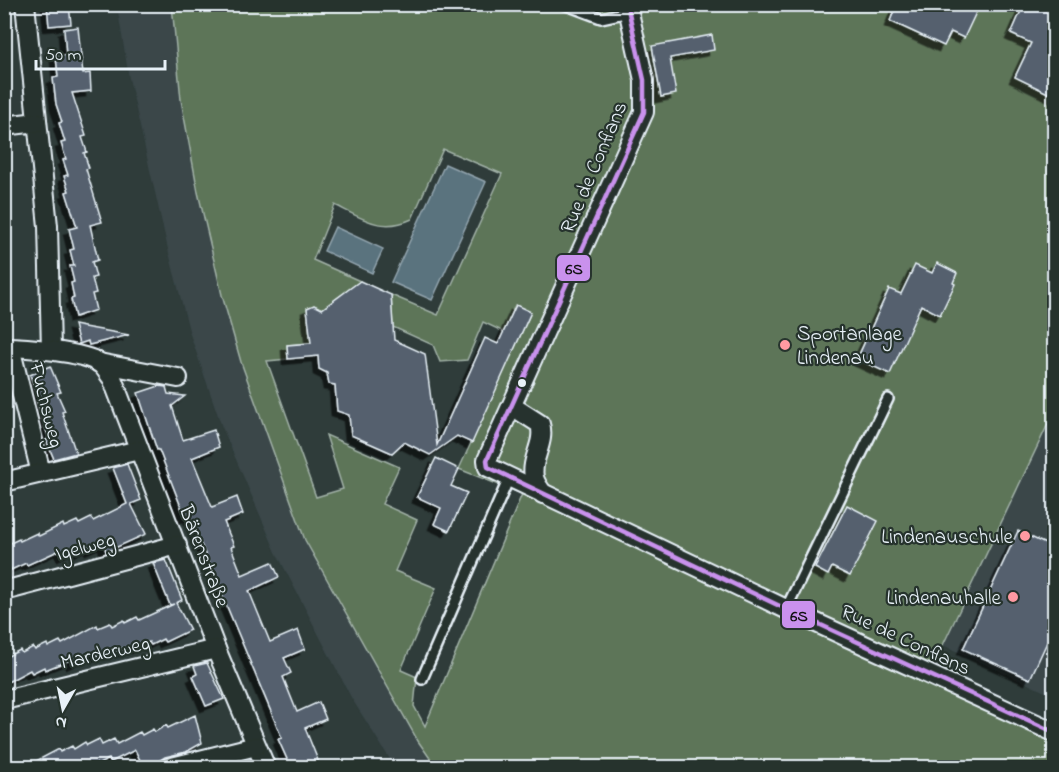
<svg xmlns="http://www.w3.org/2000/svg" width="1059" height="772" font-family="'Indie Flower',sans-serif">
	<defs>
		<filter id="shadow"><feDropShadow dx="-5.5" dy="5.5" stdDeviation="0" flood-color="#0009"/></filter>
	</defs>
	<rect width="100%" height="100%" fill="#2f3c3a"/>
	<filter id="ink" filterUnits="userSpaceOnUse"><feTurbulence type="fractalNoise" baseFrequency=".0167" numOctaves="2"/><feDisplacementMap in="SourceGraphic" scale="12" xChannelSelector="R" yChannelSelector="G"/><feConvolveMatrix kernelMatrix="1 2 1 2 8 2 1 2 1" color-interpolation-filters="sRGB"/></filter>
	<g filter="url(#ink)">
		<!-- built -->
		<g fill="#3a474a">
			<polygon points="117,5 172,5 181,99 222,295 418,741 436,767 395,767 352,699 276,552 222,427 190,334 167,245 129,78"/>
			<polygon points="1048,424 1054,427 1054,696 943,645"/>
		</g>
		<!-- green -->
		<path fill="#5d7458" stroke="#a2b2a8" stroke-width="1.5" fill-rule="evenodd" d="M172 5H1054V427L1048 424 943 645 923 680 1054 742V767H436L418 741 305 540 241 362 222 295 198 192 181 100ZM443 149 502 174 438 315 391 295 393 327 433 345 440 362 467 360 483 322 504 332 515 305 531 312 459 469 522 494 425 726 414 706 417 677 401 670 436 588 395 571 417 520 382 504 399 467 326 435 343 489 316 497 267 361 288 359 287 345 311 343 307 308 314 305 322 309 360 281 313 260 335 205C363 219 382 233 412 219Z"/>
		<!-- water -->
		<g fill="#5a737e" stroke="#93a5af" stroke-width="1.5">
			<polygon points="445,164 486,182 432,300 391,282"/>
			<polygon points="335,227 383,249 372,273 324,251"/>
		</g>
		<!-- building -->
		<g fill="#54616e" stroke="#e8f1f8" stroke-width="1.5" filter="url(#shadow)">
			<polygon points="47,4 69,4 71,24 49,26"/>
			<polygon points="897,4 980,4 964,38 951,32 944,46 890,21"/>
			<polygon points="1024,4 1054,4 1054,96 1015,77 1031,43 1011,34"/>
			<polygon points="78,27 83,74 90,73 91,91 72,93 86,136 82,137 87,152 84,153 89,168 86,169 102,222 90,225 98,260 92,262 96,277 92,278 96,293 92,294 96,310 75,317 71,299 74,298 71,283 74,282 70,266 74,266 70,250 74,249 69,229 77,227 66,192 69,191 64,176 68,175 63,160 66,159 61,143 65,142 59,123 62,122 56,104 53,78 58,77 56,56 66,55 64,29"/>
			<polygon points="712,35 714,50 670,58 676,94 661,97 652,46"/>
			<polygon points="937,263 957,273 953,283 955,284 940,315 921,305 890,374 857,359 889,289 901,294 915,265 932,273"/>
			<polygon points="360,281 391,295 394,340 425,354 437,445 485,338 498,344 516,305 531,312 472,443 457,436 430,455 404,442 392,453 351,435 349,415 337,411 335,385 329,384 327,373 319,369 318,356 288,359 287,345 311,343 307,308 314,305 322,309"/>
			<polygon points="74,325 84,327 129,335 89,345 88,341 79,344"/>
			<polygon points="50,366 61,392 57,393 65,411 62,412 76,453 54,459 46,440 49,439 37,401 40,400 30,375"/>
			<polygon points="159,386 166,387 168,394 185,396 172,406 183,440 214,430 219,447 192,458 212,507 237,497 243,514 224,522 234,546 231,547 242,575 272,562 279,577 249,591 270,642 298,630 305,649 284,658 291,673 283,677 297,712 319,702 326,719 305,728 321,768 291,768 278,739 282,738 189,516 185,517 159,450 157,450 138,393"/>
			<polygon points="436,458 459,469 451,486 467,493 449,531 434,524 441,508 417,497"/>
			<polygon points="127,464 141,500 131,504 146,534 106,552 104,543 91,549 89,546 77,552 75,549 63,555 60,550 27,565 26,563 11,570 10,567 4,570 4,546 19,539 20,541 37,533 39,536 63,524 64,527 77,521 79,524 91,518 93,521 127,504 113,468"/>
			<polygon points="847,505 878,521 850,576 832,567 828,575 815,568"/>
			<polygon points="1018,531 1054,548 1054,627 1030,679 963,649"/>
			<polygon points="166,560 182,600 176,603 190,630 165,642 163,639 151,645 149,642 137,648 136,645 124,651 122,648 110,654 109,651 97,656 95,652 72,664 70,660 45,670 44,667 32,673 30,670 4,684 4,658 20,650 22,653 33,647 35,650 47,644 48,647 60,641 62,644 97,625 98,628 110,623 112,626 124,620 125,623 137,617 139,620 174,604 170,605 153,563"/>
			<polygon points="207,663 224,699 206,706 193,676 197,674 194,666"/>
			<polygon points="195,715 202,743 186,752 165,757 160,760 156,768 144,768 135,750 111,762 109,759 97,765 96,763 86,768 23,768 59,749 60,752 72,746 74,749 85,742 87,745 99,739 102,745 114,739 117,744 140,732 142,735 153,729 155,732 166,725 168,728"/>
		</g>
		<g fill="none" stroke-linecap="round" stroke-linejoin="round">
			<!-- lane casing -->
			<g stroke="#e8f1f8" stroke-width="14">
				<g id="lane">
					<polyline points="564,4 601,18 629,12"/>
					<polyline points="786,609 888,399"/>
					<polyline points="422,679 509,478"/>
				</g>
			</g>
			<!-- street casing -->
			<g stroke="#e8f1f8" stroke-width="22">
				<g id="street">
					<polyline points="25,4 48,226 51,350"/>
					<polyline points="627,4 644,80 644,112 491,451 487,460 488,467 786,609 1054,732"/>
					<polyline points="4,126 37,122"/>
					<path d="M4 347C25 347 83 352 100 363 104 366 108 373 112 378L216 649 266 768"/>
					<polyline points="10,347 41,473"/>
					<polyline points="99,363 178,378"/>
					<path d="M512 406 540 424C546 443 530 459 534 477 535 483 540 489 543 494"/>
					<polyline points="4,482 139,450"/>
					<polyline points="4,591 177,545"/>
					<polyline points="4,700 216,649"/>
					<polyline points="168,768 256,746"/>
				</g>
			</g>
			<!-- lane -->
			<use href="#lane" stroke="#26332d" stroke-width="9"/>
			<!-- street -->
			<use href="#street" stroke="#26332d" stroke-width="18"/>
			<!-- bus-1 casing -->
			<g stroke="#26332d" stroke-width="9">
				<polyline id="bus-1" points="627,4 644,80 644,112 487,460 488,467 786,609 1054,732"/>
			</g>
			<!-- bus-1 -->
			<use href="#bus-1" stroke="#c991ed" stroke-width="4.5"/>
		</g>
	</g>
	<!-- markers -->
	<g fill="#ff9aa2" stroke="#26332d" stroke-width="2">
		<circle cx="785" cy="345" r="6"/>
		<circle cx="1025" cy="536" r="6"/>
		<circle cx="1013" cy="597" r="6"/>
	</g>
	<circle fill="#e8f1f8" stroke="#26332d" stroke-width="2" cx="522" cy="383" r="5"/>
	<g text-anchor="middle" stroke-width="4.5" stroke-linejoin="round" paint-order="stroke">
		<!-- street labels -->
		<g font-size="21" fill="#e8f1f8" stroke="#26332d">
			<text transform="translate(593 167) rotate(-67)" y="7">Rue de Conflans</text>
			<text transform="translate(47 405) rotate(76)" y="7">Fuchsweg</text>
			<text transform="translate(85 546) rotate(-15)" y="7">Igelweg</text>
			<text transform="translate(205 556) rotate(69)" y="7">Bärenstraße</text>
			<text transform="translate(906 639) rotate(25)" y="7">Rue de Conflans</text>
			<text transform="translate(105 652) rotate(-13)" y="7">Marderweg</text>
		</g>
		<!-- poi labels -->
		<g font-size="21" fill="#e8f1f8" stroke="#26332d" text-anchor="end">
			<text x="797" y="340" text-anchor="start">Sportanlage<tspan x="797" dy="24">Lindenau</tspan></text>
			<text x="1013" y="543">Lindenauschule</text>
			<text x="1001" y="604">Lindenauhalle</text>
		</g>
	</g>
	<g stroke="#26332d" stroke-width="2">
		<rect x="556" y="254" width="35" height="28" rx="6" fill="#c991ed"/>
		<rect x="781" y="600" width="35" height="29" rx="6" fill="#c991ed"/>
	</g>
	<g font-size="16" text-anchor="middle" font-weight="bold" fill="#111">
		<text x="574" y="274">6S</text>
		<text x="799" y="621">6S</text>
	</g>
	<!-- margin -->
	<rect width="1059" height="772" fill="none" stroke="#26332d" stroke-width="24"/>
	<rect x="12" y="12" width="1035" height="748" fill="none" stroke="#e8f1f8" stroke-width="2" filter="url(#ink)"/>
	<!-- north arrow -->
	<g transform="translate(63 709) rotate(189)" stroke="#26332d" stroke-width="4.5" paint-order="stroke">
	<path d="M0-4.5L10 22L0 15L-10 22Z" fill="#e8f1f8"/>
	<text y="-9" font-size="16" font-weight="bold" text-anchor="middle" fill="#e8f1f8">N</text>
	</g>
	<!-- scale -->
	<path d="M36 60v9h129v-9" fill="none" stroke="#e8f1f8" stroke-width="3"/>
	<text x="45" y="60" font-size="18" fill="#e8f1f8" stroke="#26332d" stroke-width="4.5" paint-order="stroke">50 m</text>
</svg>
